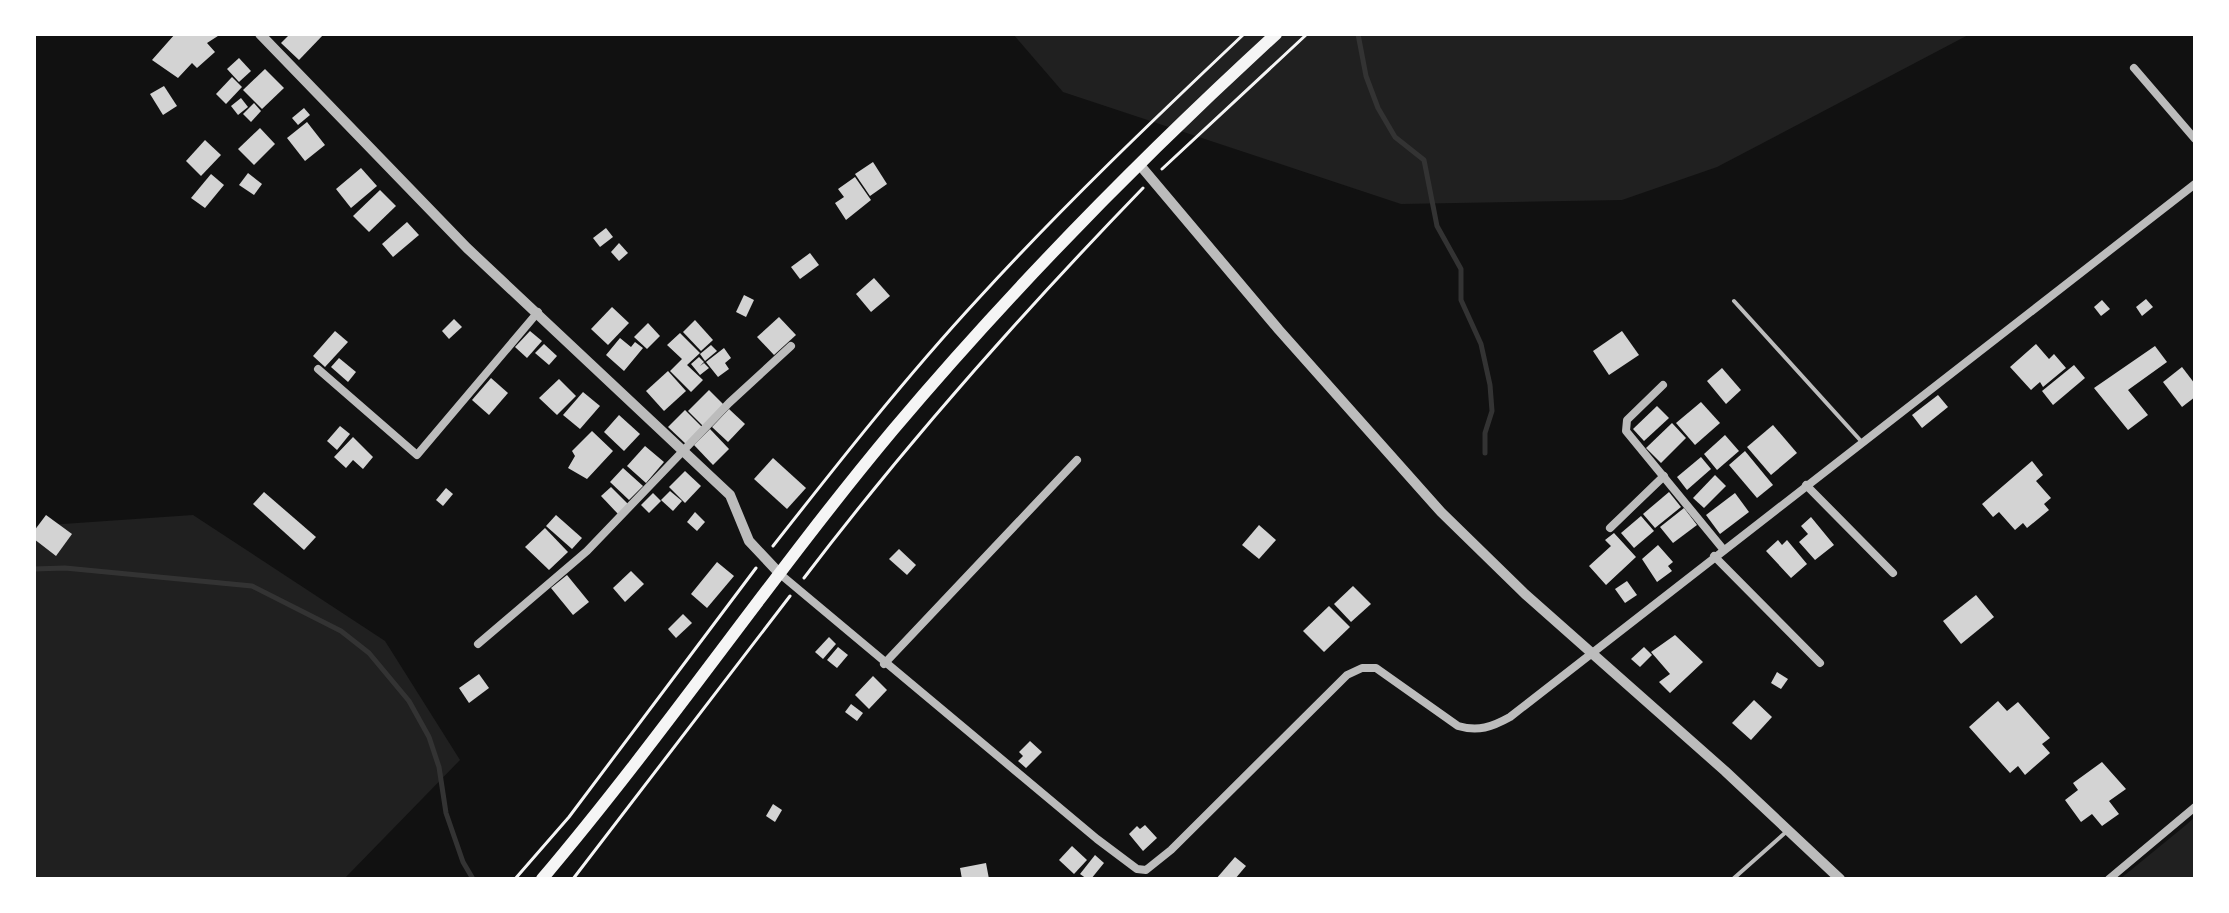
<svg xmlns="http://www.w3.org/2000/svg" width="2229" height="913" font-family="Rubik,sans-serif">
	<rect width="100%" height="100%" fill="#111"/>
	<!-- green -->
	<g fill="#202020">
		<polygon points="1013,34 1970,34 1717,167 1622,200 1401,204 1063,92"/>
		<polygon points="193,515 385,641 460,760 344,879 34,879 34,526"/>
		<polygon points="2195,817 2195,879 2120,879 2186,825"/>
	</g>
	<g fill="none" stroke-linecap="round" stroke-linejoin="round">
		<!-- stream -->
		<g stroke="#333" stroke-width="5">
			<polyline points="1358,34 1366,76 1378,108 1395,137 1424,160 1437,226 1461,269 1461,300 1481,344 1490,385 1492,411 1485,433 1485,453"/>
			<polyline points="34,569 65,568 252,586 341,631 369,653 409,701 429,737 439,767 446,813 463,862 473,879"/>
		</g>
	</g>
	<!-- building -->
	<g fill="#d3d3d3">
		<polygon points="175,34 221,34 207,43 215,52 197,68 192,63 178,78 152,60"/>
		<polygon points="290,34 324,34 299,60 281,43"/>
		<polygon points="239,58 251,71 239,82 227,69"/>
		<polygon points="265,69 284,88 262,109 243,90"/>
		<polygon points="232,77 242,87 226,104 216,94"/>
		<polygon points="164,86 177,106 163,115 150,94"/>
		<polygon points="241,98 248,107 238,115 231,106"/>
		<polygon points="254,103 261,111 251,122 243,114"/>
		<polygon points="304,108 310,115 298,125 292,118"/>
		<polygon points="307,122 325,145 305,161 287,138"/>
		<polygon points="260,128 275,144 254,165 238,149"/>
		<polygon points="205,140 221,155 201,176 186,161"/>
		<polygon points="873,162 887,184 870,196 855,174"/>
		<polygon points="361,168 377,186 351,208 336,189"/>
		<polygon points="248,173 262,184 254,195 239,185"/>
		<polygon points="211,174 224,185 205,208 191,198"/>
		<polygon points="855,177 871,200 846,220 835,203 844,197 838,189"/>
		<polygon points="380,190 396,206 369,232 353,216"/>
		<polygon points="407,222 419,235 393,257 382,244"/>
		<polygon points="606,228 613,237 600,247 593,238"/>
		<polygon points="619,243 628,253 619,261 611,252"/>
		<polygon points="810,253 819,265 800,279 791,267"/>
		<polygon points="874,278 890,296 871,312 856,294"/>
		<polygon points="744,295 754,300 746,317 736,312"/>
		<polygon points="2146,299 2153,307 2142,316 2136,307"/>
		<polygon points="2102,300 2110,309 2101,316 2094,307"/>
		<polygon points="612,307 629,323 608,345 591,329"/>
		<polygon points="779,317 796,335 774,355 757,337"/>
		<polygon points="454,319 462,327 449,339 442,331"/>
		<polygon points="695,320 713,340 701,351 683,332"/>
		<polygon points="648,323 660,336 647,349 634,337"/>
		<polygon points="335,331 348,342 325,367 313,356"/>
		<polygon points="530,331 542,341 527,358 515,347"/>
		<polygon points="1622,331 1639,355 1609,375 1593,351"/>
		<polygon points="680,333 700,353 687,365 703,380 691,392 670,371 682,359 667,345"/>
		<polygon points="620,338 631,347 635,342 643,348 624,371 606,355"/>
		<polygon points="544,344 557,356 549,365 535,353"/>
		<polygon points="2036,344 2049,359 2054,354 2066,368 2043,387 2040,382 2031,390 2010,367"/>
		<polygon points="711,345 717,351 705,361 700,354"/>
		<polygon points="2155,346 2167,362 2128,390 2148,415 2128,430 2094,388"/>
		<polygon points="724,348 731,358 725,363 729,369 718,377 706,362"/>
		<polygon points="699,357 704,362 700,366 704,363 709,368 700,375 691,364"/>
		<polygon points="339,358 356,372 348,382 331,367"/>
		<polygon points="2074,365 2085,378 2053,405 2042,391"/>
		<polygon points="2182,367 2195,384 2195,397 2182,407 2163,382"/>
		<polygon points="1722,368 1741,390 1726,404 1707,381"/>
		<polygon points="668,371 686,391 664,411 646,391"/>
		<polygon points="491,378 508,393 489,415 472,400"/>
		<polygon points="559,379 576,396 557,415 539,398"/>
		<polygon points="709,390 725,406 704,427 688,411"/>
		<polygon points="583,392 600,406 580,429 563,415"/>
		<polygon points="1938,395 1948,407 1922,428 1912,415"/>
		<polygon points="1701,402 1720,423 1695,445 1676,423"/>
		<polygon points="1657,406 1669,418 1644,441 1633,429"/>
		<polygon points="729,409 745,424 728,442 712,427"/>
		<polygon points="685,410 703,428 687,445 668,427"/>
		<polygon points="619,415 640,434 624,451 604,432"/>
		<polygon points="1672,423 1686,438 1661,463 1646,448"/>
		<polygon points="1773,425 1797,453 1771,475 1747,447"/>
		<polygon points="340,426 350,434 337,450 327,441"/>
		<polygon points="710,429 729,449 713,465 694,445"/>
		<polygon points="592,431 613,451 587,479 568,468 575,456 572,451"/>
		<polygon points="1725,435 1739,451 1717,470 1704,454"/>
		<polygon points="353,437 373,457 363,469 353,460 346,468 334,457"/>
		<polygon points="645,446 664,462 646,483 627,466"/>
		<polygon points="1745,451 1773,485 1757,498 1729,465"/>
		<polygon points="1701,457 1711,469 1687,490 1677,477"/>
		<polygon points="773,458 806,488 787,509 754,479"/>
		<polygon points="2032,461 2043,475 2036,481 2051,498 2044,504 2049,510 2027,528 2023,523 2015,530 1999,512 1993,517 1982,504"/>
		<polygon points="623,468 643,486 629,500 610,482"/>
		<polygon points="685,471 701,486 685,503 669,487"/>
		<polygon points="1715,475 1726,486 1704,508 1693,498"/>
		<polygon points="611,487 628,504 618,514 601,496"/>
		<polygon points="446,488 453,494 443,506 436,500"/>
		<polygon points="670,491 682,501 673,511 661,500"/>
		<polygon points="264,492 316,537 304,550 253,504"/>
		<polygon points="1669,492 1681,507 1655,528 1643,514"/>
		<polygon points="653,493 661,501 649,513 641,505"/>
		<polygon points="1735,493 1749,512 1720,534 1706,515"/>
		<polygon points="1684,508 1697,525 1673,543 1660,527"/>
		<polygon points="695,512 705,522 697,531 687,522"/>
		<polygon points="46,515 72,534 56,556 34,539 34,531"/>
		<polygon points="556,515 582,538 572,549 546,526"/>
		<polygon points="1641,516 1654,531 1634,548 1621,533"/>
		<polygon points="1811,517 1834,545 1815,560 1799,542 1808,534 1801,526"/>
		<polygon points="1259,525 1276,540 1259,559 1242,545"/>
		<polygon points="545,528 568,552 549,570 525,547"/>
		<polygon points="1614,533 1636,557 1606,585 1589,566 1611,546 1605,540"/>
		<polygon points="1778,540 1782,545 1787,540 1807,564 1791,578 1766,551"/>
		<polygon points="1658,545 1673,562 1668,566 1672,571 1657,582 1642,559"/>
		<polygon points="899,549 916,565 907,575 889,559"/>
		<polygon points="717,562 734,576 707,608 691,594"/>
		<polygon points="631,571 644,584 625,602 613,588"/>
		<polygon points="567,575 589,602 573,615 551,588"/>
		<polygon points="1627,581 1637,595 1625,603 1615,589"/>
		<polygon points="1353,586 1371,604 1351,622 1334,604"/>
		<polygon points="1976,595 1994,617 1961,644 1943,621"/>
		<polygon points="1329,606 1350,627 1324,652 1303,631"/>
		<polygon points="683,614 692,623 676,638 668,629"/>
		<polygon points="1675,635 1703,662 1670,693 1659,682 1670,674 1651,652"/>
		<polygon points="829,637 836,644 823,659 815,652"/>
		<polygon points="838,647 848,655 837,668 827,660"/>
		<polygon points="1644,647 1652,655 1640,667 1631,659"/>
		<polygon points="1777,672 1788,679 1781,689 1771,683"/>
		<polygon points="479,674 489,688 469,703 459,688"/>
		<polygon points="873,676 887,690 869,709 855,695"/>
		<polygon points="1754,700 1772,717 1751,740 1732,723"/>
		<polygon points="1998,701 2007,711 2018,702 2050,738 2042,744 2050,753 2025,775 2018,766 2010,773 1969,727"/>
		<polygon points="851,704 863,713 857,721 845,712"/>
		<polygon points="1030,741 1042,752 1026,768 1018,761 1023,756 1019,752"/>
		<polygon points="2102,762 2126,789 2109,801 2119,814 2102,826 2092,814 2081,822 2065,800 2078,790 2073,783"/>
		<polygon points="773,804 782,810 775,822 766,816"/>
		<polygon points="1145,825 1157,838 1143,851 1129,834 1137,826 1140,829"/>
		<polygon points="1072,846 1087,860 1074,874 1059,860"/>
		<polygon points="1095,855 1104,863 1091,879 1087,879 1080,874"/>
		<polygon points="1235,857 1246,866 1235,879 1216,879"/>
		<polygon points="986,863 989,879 962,879 960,868"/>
	</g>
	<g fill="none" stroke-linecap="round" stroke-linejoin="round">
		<!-- path -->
		<g stroke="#f5f5f5" stroke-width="3">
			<polyline points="1162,169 1307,34"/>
			<path d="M773 546C839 462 905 378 978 299 1062 207 1153 120 1244 34"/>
			<path d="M804 578C909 440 1022 313 1143 188"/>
			<polyline points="515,879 569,817 756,568"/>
			<polyline points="573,879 790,596"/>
		</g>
		<!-- service -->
		<g stroke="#bcbcbc" stroke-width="4">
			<polyline points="1734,301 1861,441"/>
			<polyline points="1733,879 1786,832"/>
		</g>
		<!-- minor -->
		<g stroke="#bcbcbc" stroke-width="8">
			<polyline points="2134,68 2195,139"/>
			<polyline points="318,369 417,455 538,312"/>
			<polyline points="1663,385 1627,420 1626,431 1723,549"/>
			<polyline points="1806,485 1893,573"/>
			<polyline points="1610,528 1664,476"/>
			<polyline points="1714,556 1820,663"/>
			<path d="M780 574 1097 839 1137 869 1146 870 1171 850 1347 675 1362 668H1376L1458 726C1478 732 1492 727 1510 717L2195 184"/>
			<polyline points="478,644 587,551 729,403 791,346"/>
			<polyline points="884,664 1077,460"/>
			<polyline points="2109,879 2195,807"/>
		</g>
		<!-- tertiary -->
		<g stroke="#bcbcbc" stroke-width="10">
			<polyline points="260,34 467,248 730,495 749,541 780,574"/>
			<polyline points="1139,164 1279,330 1441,512 1525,594 1725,771 1840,879"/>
		</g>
		<!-- primary -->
		<path stroke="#f5f5f5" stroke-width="12" d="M542 879C665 734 771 576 893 430 1011 290 1141 158 1276 34"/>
	</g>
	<!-- border -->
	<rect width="2229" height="913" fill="none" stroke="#ffffff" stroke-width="72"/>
</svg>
